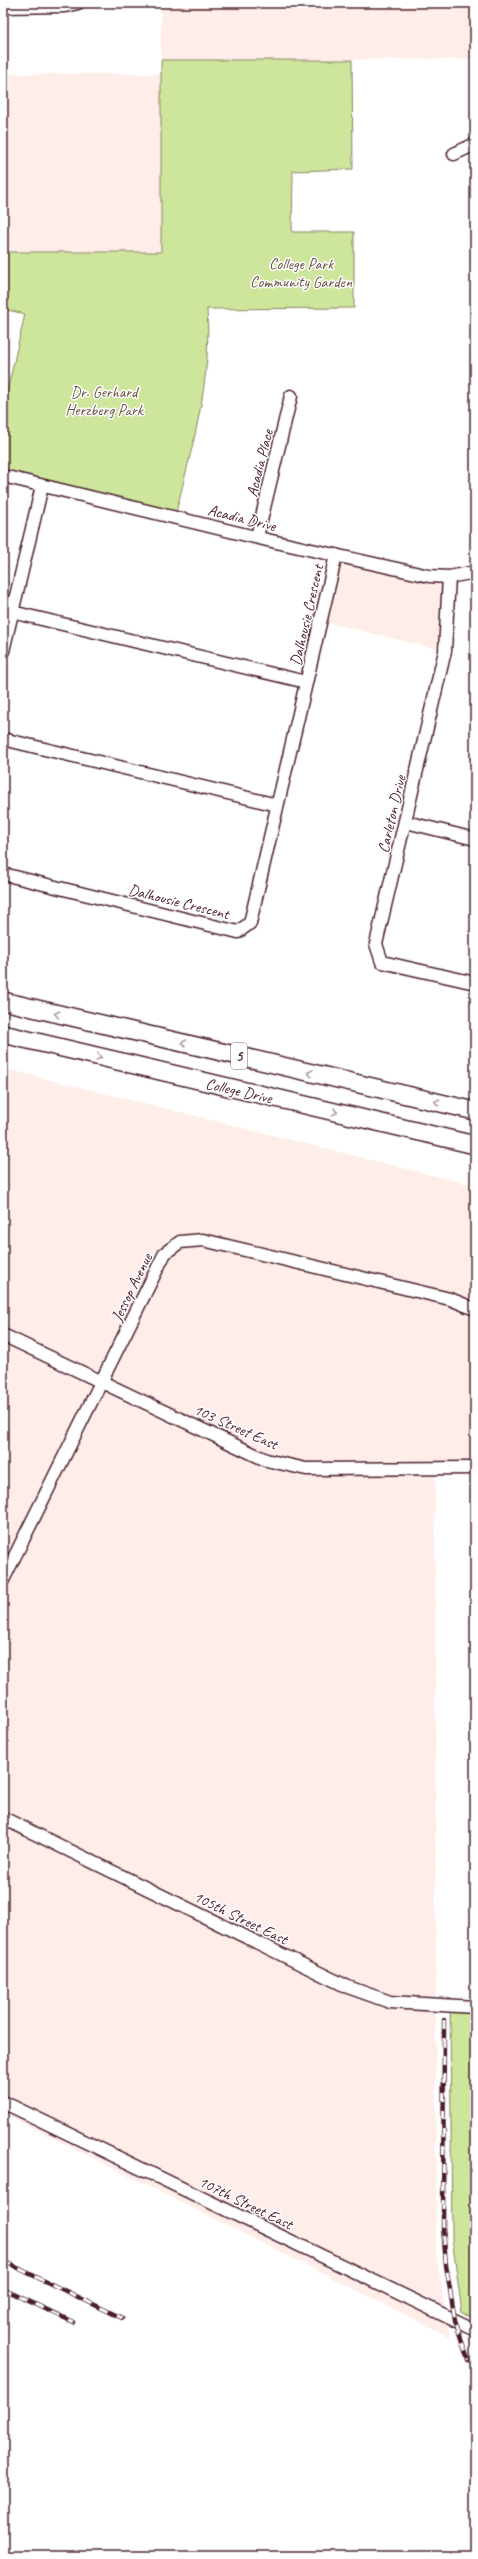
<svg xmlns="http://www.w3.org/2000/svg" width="478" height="2559" font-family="Caveat,sans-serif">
	<rect width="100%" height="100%" fill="#fff"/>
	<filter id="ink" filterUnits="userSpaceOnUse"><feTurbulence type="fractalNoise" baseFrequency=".025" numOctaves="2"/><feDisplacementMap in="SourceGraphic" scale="8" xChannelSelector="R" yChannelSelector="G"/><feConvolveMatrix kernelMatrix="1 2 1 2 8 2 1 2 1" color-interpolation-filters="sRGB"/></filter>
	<g filter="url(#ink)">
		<!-- built -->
		<g fill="#feede8">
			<polygon points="161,3 475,3 475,59 161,60"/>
			<polygon points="3,74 161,74 162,252 3,252"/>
			<polygon points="336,555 449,577 445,651 321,621"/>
			<polygon points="3,1068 475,1186 475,1468 435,1469 436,2253 450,2337 3,2113"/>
		</g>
		<!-- green -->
		<g fill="#cde69c" stroke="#8c8264">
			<path d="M161 60H352L353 169 293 171 292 232H354V308L207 309C212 384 192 445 175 517L3 476V409L25 314 3 309V252H161Z"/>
			<polygon points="450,2006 475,2006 475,2319 462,2312 452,2239"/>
		</g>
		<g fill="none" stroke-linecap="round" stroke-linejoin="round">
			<!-- minor casing -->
			<g stroke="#4a1f2b" stroke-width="15">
				<g id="minor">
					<polyline points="3,7 65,6 78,3"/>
					<polyline points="454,154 475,144"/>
					<polyline points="3,476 267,540 429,576 449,577 475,572"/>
					<polyline points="257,537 291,396"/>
					<polyline points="449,577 445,651 376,944 382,962 475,983"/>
					<polyline points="12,612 306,682"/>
					<polyline points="3,651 42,486"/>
					<polyline points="3,739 277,805"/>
					<polyline points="406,822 475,839"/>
					<polyline points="3,874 238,932 250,923 336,555"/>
					<polyline points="3,1335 266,1460 306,1469 475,1468"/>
					<polyline points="3,1580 165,1253 180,1242 203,1240 450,1299 475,1309"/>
					<polyline points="3,1818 348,1987 390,2002 475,2007"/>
					<polyline points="3,2102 475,2330"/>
				</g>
			</g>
			<!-- highway casing -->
			<g stroke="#4a1f2b" stroke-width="20">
				<g id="highway">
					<polyline points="3,1001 475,1111"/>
					<polyline points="3,1034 475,1145"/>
				</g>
			</g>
			<!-- minor -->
			<use href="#minor" stroke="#fff" stroke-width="12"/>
			<!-- highway -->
			<use href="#highway" stroke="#fff" stroke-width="17"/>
			<!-- rail casing -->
			<g stroke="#4a1f2b" stroke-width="4.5">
				<g id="rail">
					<polyline points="444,2020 443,2227 446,2265 455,2320 468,2360"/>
					<polyline points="3,2261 122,2318"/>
					<polyline points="3,2289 73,2322"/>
				</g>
			</g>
			<!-- rail -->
			<use href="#rail" stroke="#fff" stroke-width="3" stroke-dasharray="9" stroke-linecap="butt"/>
		</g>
		<!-- one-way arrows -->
		<defs><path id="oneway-chevron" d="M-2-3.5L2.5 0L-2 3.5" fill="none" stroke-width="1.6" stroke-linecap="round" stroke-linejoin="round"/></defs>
		<g stroke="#ae9aa0">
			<use href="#oneway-chevron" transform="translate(57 1014) rotate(-167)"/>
			<use href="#oneway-chevron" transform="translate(184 1043) rotate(-167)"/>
			<use href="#oneway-chevron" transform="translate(99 1057) rotate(13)"/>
			<use href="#oneway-chevron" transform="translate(310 1073) rotate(-167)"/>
			<use href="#oneway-chevron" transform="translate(437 1102) rotate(-167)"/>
			<use href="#oneway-chevron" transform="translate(335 1112) rotate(13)"/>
		</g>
	</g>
	<g text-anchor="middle" stroke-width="3" stroke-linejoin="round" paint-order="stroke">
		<!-- shield labels -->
		<rect fill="#fff" stroke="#80626b" stroke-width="1" x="231" y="1043" width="16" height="26" rx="3"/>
		<g font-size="15" font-weight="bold" fill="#4a1f2b">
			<text x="239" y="1061">5</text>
		</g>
		<!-- park labels -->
		<g font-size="16" fill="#6b5147" stroke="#fff">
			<text x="301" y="269">College Park<tspan x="301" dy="18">Community Garden</tspan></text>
			<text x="104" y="397">Dr. Gerhard<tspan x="104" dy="18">Herzberg Park</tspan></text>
		</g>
		<!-- street labels -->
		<g font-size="16" fill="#4a1f2b" stroke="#fff">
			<text transform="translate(259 463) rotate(-76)" y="6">Acadia Place</text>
			<text transform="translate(242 517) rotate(14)" y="6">Acadia Drive</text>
			<text transform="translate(306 615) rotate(-77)" y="6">Dalhousie Crescent</text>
			<text transform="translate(391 814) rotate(-77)" y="6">Carleton Drive</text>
			<text transform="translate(179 901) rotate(14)" y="6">Dalhousie Crescent</text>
			<text transform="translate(239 1090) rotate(13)" y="6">College Drive</text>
			<text transform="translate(131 1287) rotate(-64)" y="6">Jessop Avenue</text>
			<text transform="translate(236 1426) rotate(24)" y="6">103 Street East</text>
			<text transform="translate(241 1917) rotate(26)" y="6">105th Street East</text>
			<text transform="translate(246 2202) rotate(26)" y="6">107th Street East</text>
		</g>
	</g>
	<!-- margin -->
	<rect width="478" height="2559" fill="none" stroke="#fff" stroke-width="16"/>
	<rect x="8" y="8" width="462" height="2543" fill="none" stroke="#4a1f2b" stroke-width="1.5" filter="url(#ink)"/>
</svg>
